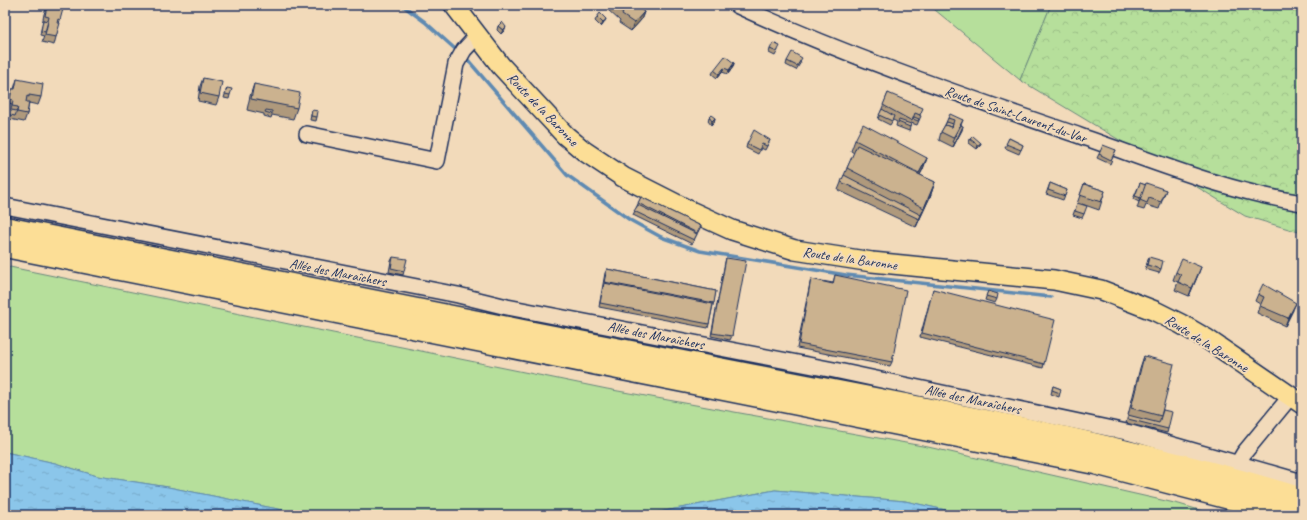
<svg xmlns="http://www.w3.org/2000/svg" width="1307" height="520" font-family="Caveat,sans-serif">
	<defs>
		<pattern id="forest-crowns" width="20" height="18" patternUnits="userSpaceOnUse"><rect width="20" height="18" fill="#b6df9b"/><path d="M2 6a3 3 0 1 1 6 0M12 15a3 3 0 1 1 6 0" fill="none" stroke="#9cc088"/></pattern>
		<pattern id="water-ripples" width="26" height="14" patternUnits="userSpaceOnUse"><rect width="26" height="14" fill="#8bc6ea"/><path d="M2 4q2-2 4 0t4 0M15 11q2-2 4 0t4 0" fill="none" stroke="#77aacb"/></pattern>
	</defs>
	<rect width="100%" height="100%" fill="#f2daba"/>
	<filter id="ink" filterUnits="userSpaceOnUse"><feTurbulence type="fractalNoise" baseFrequency=".025" numOctaves="2"/><feDisplacementMap in="SourceGraphic" scale="8" xChannelSelector="R" yChannelSelector="G"/><feConvolveMatrix kernelMatrix="1 2 1 2 8 2 1 2 1" color-interpolation-filters="sRGB"/></filter>
	<g filter="url(#ink)">
		<!-- grass -->
		<g fill="#b6df9b" stroke="#68877c">
			<polygon points="929,5 1051,5 1020,80"/>
			<polygon points="5,266 607,389 928,447 1179,504 1216,515 968,515 905,501 775,490 654,513 467,512 303,514 168,487 97,476 55,463 5,452"/>
		</g>
		<!-- forest -->
		<polygon fill="url(#forest-crowns)" stroke="#68877c" points="1051,5 1302,5 1302,233 1245,216 1020,80"/>
		<!-- water -->
		<polygon fill="url(#water-ripples)" stroke="#5e8ab2" points="5,452 55,463 97,476 168,487 303,514 467,512 654,513 775,490 905,501 968,515 5,515"/>
		<g fill="none" stroke-linecap="round" stroke-linejoin="round">
			<!-- stream -->
			<g stroke="#5e8ab2" stroke-width="3.5">
				<polyline points="402,5 425,22 454,48"/>
				<polyline points="467,59 567,175 630,220 661,237 700,251 846,275 1051,297"/>
			</g>
			<!-- minor casing -->
			<g stroke="#1b2f5e" stroke-width="18">
				<g id="minor">
					<path d="M736 5C848 57 964 96 1080 136 1153 161 1225 191 1302 203"/>
					<polyline points="307,134 437,161 456,64 464,50 478,35"/>
					<polyline points="5,206 458,295 507,307 834,370 1131,433 1302,482"/>
					<polyline points="1238,463 1244,453 1290,397"/>
				</g>
			</g>
			<!-- major casing -->
			<g stroke="#1b2f5e" stroke-width="22">
				<polyline id="major" points="454,5 501,66 565,135 584,151 623,177 688,210 732,230 795,250 872,262 1054,280 1101,290 1155,311 1181,324 1207,339 1302,404"/>
			</g>
			<!-- highway casing -->
			<g stroke="#1b2f5e" stroke-width="25">
				<g id="highway">
					<path d="M5 228C244 276 484 324 724 370 917 408 1113 441 1302 499"/>
					<polyline points="5,246 1095,463 1253,504 1287,515"/>
				</g>
			</g>
			<!-- minor -->
			<use href="#minor" stroke="#f2daba" stroke-width="15"/>
			<!-- major -->
			<use href="#major" stroke="#fcde96" stroke-width="19"/>
			<!-- highway -->
			<use href="#highway" stroke="#fcde96" stroke-width="22"/>
		</g>
		<!-- wall -->
		<g fill="#af997b" stroke="#1b2f5e">
			<polygon points="608,5 636,5 644,12 641,20 631,31 619,23 620,21 607,9"/>
			<polygon points="47,6 60,20 56,37 54,45 42,42 44,36 40,35 44,14"/>
			<polygon points="597,17 604,23 601,27 595,21"/>
			<polygon points="498,26 504,31 501,34 497,30"/>
			<polygon points="770,49 778,50 775,56 769,53"/>
			<polygon points="787,61 801,62 796,70 786,65"/>
			<polygon points="734,63 733,67 728,74 722,72 717,78 712,74 714,70"/>
			<polygon points="203,78 219,97 216,105 198,101 200,86"/>
			<polygon points="17,79 41,97 38,105 29,103 27,114 24,122 5,118 9,96 12,89 14,89"/>
			<polygon points="254,84 297,108 293,119 272,115 271,118 264,116 264,114 247,110 250,96"/>
			<polygon points="227,88 230,95 229,99 224,98"/>
			<polygon points="888,93 921,116 917,125 911,123 909,131 896,126 897,122 893,120 890,125 878,119"/>
			<polygon points="312,110 317,117 316,121 310,120"/>
			<polygon points="709,117 715,118 714,122 711,125 708,121"/>
			<polygon points="948,118 963,120 961,125 962,130 953,147 939,140 941,132 945,125"/>
			<polygon points="1009,138 1023,145 1019,154 1005,148"/>
			<polygon points="970,139 981,143 979,147 977,149 969,143"/>
			<polygon points="770,140 765,150 761,148 758,154 746,148 747,144"/>
			<polygon points="855,140 927,158 923,169 920,175 935,182 930,197 916,227 838,190 847,168 854,153 851,151"/>
			<polygon points="1116,150 1110,164 1097,158 1099,154"/>
			<polygon points="1050,183 1067,190 1063,200 1046,194"/>
			<polygon points="1140,183 1145,185 1166,190 1159,209 1146,205 1144,210 1137,208 1141,196 1139,202 1133,199"/>
			<polygon points="1084,184 1105,191 1099,210 1082,204 1084,214 1082,218 1073,215"/>
			<polygon points="641,197 701,226 692,244 633,215"/>
			<polygon points="393,257 404,271 403,275 389,272 391,261"/>
			<polygon points="1149,257 1161,269 1159,273 1145,269"/>
			<polygon points="726,258 732,336 730,340 711,336 725,262"/>
			<polygon points="607,269 716,291 709,324 708,328 599,307 605,273"/>
			<polygon points="1176,272 1198,275 1189,296 1175,290 1178,282 1173,280"/>
			<polygon points="835,275 892,362 890,366 797,348 810,283 811,279 833,283"/>
			<polygon points="933,289 1044,364 1043,368 920,337"/>
			<polygon points="988,291 997,299 995,303 985,300"/>
			<polygon points="1258,294 1293,310 1285,326 1257,313 1260,304 1255,301"/>
			<polygon points="1144,356 1163,410 1168,429 1167,433 1126,423 1140,368"/>
			<polygon points="1053,386 1061,389 1059,397 1051,394"/>
		</g>
		<!-- shaded-wall -->
		<g fill="#8e7d64" stroke="#1b2f5e">
			<polygon points="644,12 641,20 631,31 634,23"/>
			<polygon points="606,19 604,23 601,27 603,23"/>
			<polygon points="506,27 504,31 501,34 503,30"/>
			<polygon points="734,63 733,67 728,74 729,70"/>
			<polygon points="724,68 722,72 717,78 719,74"/>
			<polygon points="715,118 714,122 711,125 712,121"/>
			<polygon points="963,126 962,130 953,147 955,143"/>
			<polygon points="981,143 979,147 977,149 978,145"/>
			<polygon points="927,158 923,169 915,184 919,173"/>
			<polygon points="935,182 930,197 916,227 924,208"/>
			<polygon points="1201,267 1198,275 1189,296 1192,288"/>
			<polygon points="1296,303 1293,310 1285,326 1288,318"/>
		</g>
		<!-- building -->
		<g fill="#cbb28f" stroke="#1b2f5e">
			<polygon points="608,5 613,5 612,8"/>
			<polygon points="614,5 636,5 644,12 634,23 622,15 623,13"/>
			<polygon points="47,6 63,9 60,20 58,19 57,23 60,23 56,37 45,35 49,17 45,16"/>
			<polygon points="600,13 606,19 603,23 597,17"/>
			<polygon points="43,20 48,21 45,32 41,31"/>
			<polygon points="502,22 506,27 503,30 498,26"/>
			<polygon points="773,43 780,46 777,52 770,49"/>
			<polygon points="792,52 802,58 797,66 787,61"/>
			<polygon points="725,56 734,63 729,70 724,68 719,74 714,70"/>
			<polygon points="203,78 222,82 219,97 200,93"/>
			<polygon points="17,79 43,84 41,97 29,95 29,97 27,96 26,102 29,102 27,114 17,112 18,107 12,106 13,100 10,99 12,89 15,89"/>
			<polygon points="254,84 300,93 297,108 251,99"/>
			<polygon points="227,88 232,89 230,95 225,94"/>
			<polygon points="888,93 923,108 920,115 915,113 912,121 883,105"/>
			<polygon points="9,103 12,104 11,110 17,111 15,116 6,114"/>
			<polygon points="882,109 894,116 892,121 879,115"/>
			<polygon points="266,110 272,111 272,114 265,112"/>
			<polygon points="312,110 318,111 317,117 311,116"/>
			<polygon points="950,114 963,120 953,138 941,132 945,125 952,127 954,120 948,118"/>
			<polygon points="711,115 715,118 712,121 709,117"/>
			<polygon points="914,117 919,119 918,121 913,119"/>
			<polygon points="899,120 911,124 910,127 898,122"/>
			<polygon points="947,122 953,124 952,127 945,125"/>
			<polygon points="863,124 927,158 919,173 855,140"/>
			<polygon points="961,125 963,126 955,143 952,142"/>
			<polygon points="754,130 770,140 767,146 762,144 759,150 747,144"/>
			<polygon points="973,136 981,143 978,145 970,139"/>
			<polygon points="1009,138 1023,145 1021,150 1006,144"/>
			<polygon points="857,145 935,182 924,208 847,168"/>
			<polygon points="1103,145 1116,150 1111,160 1099,154"/>
			<polygon points="844,175 921,215 919,219 841,182"/>
			<polygon points="1050,183 1067,190 1065,196 1048,190"/>
			<polygon points="1140,183 1146,185 1141,198 1135,196"/>
			<polygon points="1146,183 1166,190 1161,202 1149,198 1147,203 1140,200"/>
			<polygon points="1084,184 1105,191 1101,202 1080,195"/>
			<polygon points="641,197 701,226 697,233 638,203"/>
			<polygon points="1077,203 1087,206 1084,214 1075,211"/>
			<polygon points="638,205 697,234 694,240 634,211"/>
			<polygon points="393,257 407,259 404,271 391,268"/>
			<polygon points="1149,257 1163,261 1161,269 1147,265"/>
			<polygon points="726,258 746,261 732,336 712,333"/>
			<polygon points="1182,259 1201,267 1192,288 1178,282 1181,275 1176,272"/>
			<polygon points="607,269 716,291 714,303 604,282"/>
			<polygon points="835,275 906,290 892,362 799,344 811,279 833,284"/>
			<polygon points="604,283 713,304 709,324 600,303"/>
			<polygon points="1263,284 1296,303 1288,318 1260,306 1264,297 1258,294"/>
			<polygon points="933,289 1055,320 1044,364 922,333"/>
			<polygon points="988,291 998,294 997,299 986,296"/>
			<polygon points="1144,356 1174,364 1161,416 1131,408"/>
			<polygon points="1053,386 1061,389 1060,393 1052,390"/>
			<polygon points="1163,410 1172,412 1168,429 1128,419 1128,415 1159,423"/>
		</g>
	</g>
	<g text-anchor="middle" stroke-width="4" stroke-linejoin="round" paint-order="stroke">
		<!-- street labels -->
		<g font-size="14" fill="#1b2f5e" stroke="#f2daba">
			<text transform="translate(543 109) rotate(46)" y="5">Route de la Baronne</text>
			<text transform="translate(1016 114) rotate(19)" y="5">Route de Saint-Laurent-du-Var</text>
			<text transform="translate(850 258) rotate(8)" y="5">Route de la Baronne</text>
			<text transform="translate(338 272) rotate(11)" y="5">Allée des Maraîchers</text>
			<text transform="translate(656 335) rotate(11)" y="5">Allée des Maraîchers</text>
			<text transform="translate(1207 343) rotate(32)" y="5">Route de la Baronne</text>
			<text transform="translate(973 399) rotate(12)" y="5">Allée des Maraîchers</text>
		</g>
	</g>
	<!-- margin -->
	<rect width="1307" height="520" fill="none" stroke="#f2daba" stroke-width="20"/>
	<rect x="10" y="10" width="1287" height="500" fill="none" stroke="#1b2f5e" stroke-width="1.5" filter="url(#ink)"/>
</svg>
